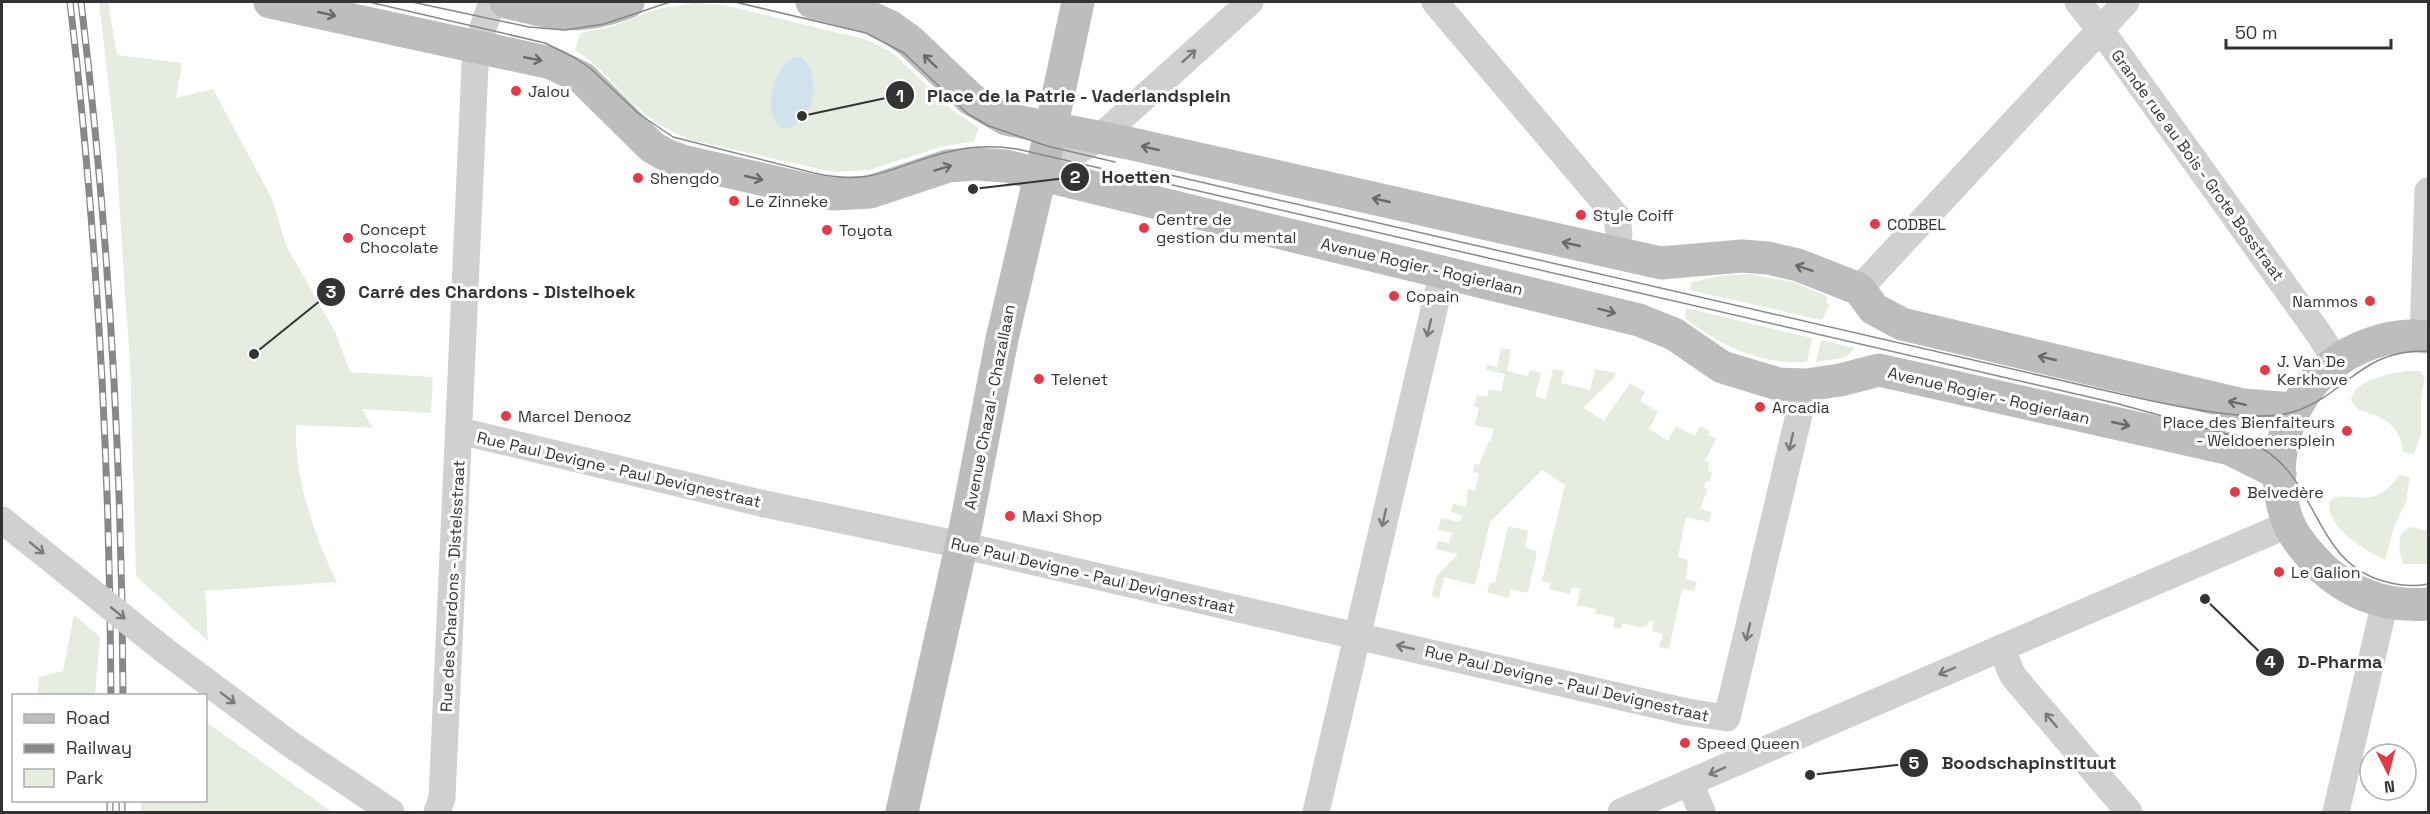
<svg xmlns="http://www.w3.org/2000/svg" width="2430" height="814" font-family="'Space Grotesk',sans-serif">
	<rect width="100%" height="100%" fill="#fff"/>
	<!-- green -->
	<g fill="#e6ecdf">
		<path d="M99 2H108L117 55 182 63 176 98 213 89 272 199 286 245 335 332 350 372 433 377 431 413 362 409 373 428 296 425C294 477 314 536 337 582L205 591 208 641 136 576 130 360 125 294 116 150Z"/>
		<path d="M694 3 724 5 868 40 894 54 952 110 979 128 974 141 940 147 869 170 834 172 691 140C671 131 652 122 636 106 615 87 600 65 575 50L580 33 614 26 657 9Z"/>
		<polygon points="1748,274 1794,282 1828,297 1826,302 1830,305 1822,320 1690,290 1692,282 1720,276"/>
		<path d="M1686 308 1812 338 1807 362C1762 365 1720 346 1685 318Z"/>
		<polygon points="1821,340 1855,348 1846,357 1816,362"/>
		<polygon points="1501,348 1511,350 1507,371 1528,376 1530,370 1541,373 1535,396 1546,399 1553,369 1564,371 1561,383 1590,390 1595,369 1616,373 1614,378 1583,408 1604,421 1630,383 1645,392 1640,401 1658,412 1649,429 1668,441 1676,426 1695,436 1700,426 1710,431 1708,435 1716,439 1705,461 1709,463 1708,471 1712,472 1710,482 1706,481 1704,488 1708,489 1700,509 1711,512 1709,522 1686,517 1678,557 1688,560 1686,579 1697,582 1694,591 1682,589 1669,649 1659,647 1663,634 1652,631 1654,622 1648,621 1647,627 1643,626 1643,628 1623,623 1621,629 1613,627 1615,618 1595,613 1596,609 1577,605 1580,589 1572,587 1570,594 1549,589 1551,583 1542,581 1565,485 1542,470 1490,522 1475,585 1444,577 1439,598 1432,596 1436,577 1458,554 1436,549 1438,541 1449,543 1452,533 1438,530 1441,518 1460,522 1462,515 1451,512 1453,504 1466,507 1468,489 1475,491 1479,473 1473,472 1475,464 1479,465 1489,441 1491,441 1494,429 1475,425 1479,408 1474,406 1477,395 1487,397 1489,389 1501,392 1505,374 1486,370 1487,365 1497,367"/>
		<path d="M2407 371H2420L2425 377 2421 399V435L2414 454 2403 452C2401 425 2381 415 2358 410L2351 400C2355 379 2389 374 2407 371Z"/>
		<path d="M2399 475 2410 477 2406 501 2394 527 2385 560C2365 550 2328 529 2329 503 2343 483 2371 518 2399 475Z"/>
		<polygon points="1508,526 1528,531 1525,547 1537,551 1528,593 1511,589 1508,598 1487,592 1490,582 1495,583"/>
		<path d="M2411 527 2428 531V564H2403C2399 552 2395 532 2411 527Z"/>
		<polygon points="74,615 100,637 95,695 37,695 39,677 63,671"/>
		<polygon points="206,722 332,812 141,812 141,801 206,800"/>
	</g>
	<!-- water -->
	<path fill="#cfe2ee" d="M794 57H800C825 72 813 126 784 129 759 116 773 68 794 57Z"/>
	<g fill="none" stroke-linecap="round" stroke-linejoin="round">
		<!-- street -->
		<g stroke="#d0d0d0" stroke-width="27">
			<polyline points="1435,2 1617,217 1619,234 1615,254"/>
			<polyline points="2078,2 2111,44 2319,334 2336,361"/>
			<polyline points="1040,174 1099,138 1250,2"/>
			<polyline points="1859,289 2126,2"/>
			<polyline points="2423,336 2428,191"/>
			<polyline points="460,431 765,504 961,545 1687,712 1727,718 1806,385"/>
			<polyline points="2,520 72,576"/>
			<polyline points="2001,648 2013,676 2129,812"/>
			<polyline points="164,650 290,744 391,812"/>
			<polyline points="1690,783 1702,812"/>
			<polyline points="437,812 442,798 475,66 476,48 492,2"/>
			<polyline points="1316,812 1443,271"/>
			<polyline points="1621,812 2289,524"/>
			<polyline points="2336,812 2385,602"/>
		</g>
		<!-- secondary -->
		<g stroke="#bdbdbd" stroke-width="33">
			<polyline points="270,2 551,63 582,78 652,147 666,155 682,161 809,190 833,194 870,192 948,166 976,164 1006,166 1639,320 1674,334 1722,367 1778,384 1806,385 1840,380 1879,370 2230,449 2280,474"/>
			<path d="M506 2C556 14 578 21 628 2"/>
			<polyline points="812,2 867,16 889,26 910,41 971,99 1006,119 1128,143 1661,263 1742,256 1768,258 1798,265 1859,289 1874,309 1902,324 2243,405 2295,409"/>
			<path d="M2428 337C2400 333 2370 341 2346 355 2289 389 2265 461 2288 522 2293 535 2303 547 2311 556 2341 591 2383 608 2428 604"/>
			<polyline points="902,812 967,520 1002,339 1051,129 1078,2"/>
		</g>
		<!-- tram -->
		<g stroke="#888" stroke-width="1.5">
			<path d="M369 2 545 43 575 58 590 68 639 114 673 137 814 173C879 188 899 161 957 150 976 146 997 146 1017 149L2115 403C2144 411 2174 419 2203 428 2223 433 2245 438 2263 449 2319 483 2314 561 2383 581 2397 585 2414 587 2428 584"/>
			<polyline points="412,2 529,27 565,30 604,24 670,2"/>
			<polyline points="735,2 866,33 904,53 968,114 989,126 1047,146 1115,162"/>
			<path d="M1153 171 2116 393C2160 403 2252 425 2293 412 2347 395 2360 349 2428 351"/>
		</g>
		<!-- rail casing -->
		<g stroke="#888" stroke-width="7">
			<g id="rail">
				<path d="M70 2C97 232 110 463 111 696"/>
				<path d="M81 2C109 232 122 463 123 696"/>
				<polyline points="110,812 110,800"/>
				<polyline points="122,812 122,800"/>
			</g>
		</g>
		<!-- rail -->
		<use href="#rail" stroke="#fff" stroke-width="4.5" stroke-dasharray="14" stroke-linecap="butt"/>
		<!-- street-bridge -->
		<polyline stroke="#d0d0d0" stroke-width="27" points="72,576 164,650"/>
	</g>
	<!-- one-way arrows -->
	<defs><path id="oneway-shaft" d="M-6 0H5M1.5-3L5.5 0L1.5 3" fill="none" stroke-width="1.6" stroke-linecap="round" stroke-linejoin="round" transform="scale(1.5)"/></defs>
	<g stroke="#6a6a6a">
		<use href="#oneway-shaft" transform="translate(327 14) rotate(13)"/>
		<use href="#oneway-shaft" transform="translate(533 59) rotate(11)"/>
		<use href="#oneway-shaft" transform="translate(930 61) rotate(-136)"/>
		<use href="#oneway-shaft" transform="translate(1150 148) rotate(-167)"/>
		<use href="#oneway-shaft" transform="translate(943 168) rotate(-17)"/>
		<use href="#oneway-shaft" transform="translate(754 178) rotate(13)"/>
		<use href="#oneway-shaft" transform="translate(1381 200) rotate(-167)"/>
		<use href="#oneway-shaft" transform="translate(1571 244) rotate(-167)"/>
		<use href="#oneway-shaft" transform="translate(1804 268) rotate(-161)"/>
		<use href="#oneway-shaft" transform="translate(1607 311) rotate(15)"/>
		<use href="#oneway-shaft" transform="translate(2047 358) rotate(-167)"/>
		<use href="#oneway-shaft" transform="translate(2237 403) rotate(-168)"/>
		<use href="#oneway-shaft" transform="translate(2121 424) rotate(13)"/>
	</g>
	<g stroke="#7a7a7a">
		<use href="#oneway-shaft" transform="translate(1189 56) rotate(-42)"/>
		<use href="#oneway-shaft" transform="translate(1429 328) rotate(103)"/>
		<use href="#oneway-shaft" transform="translate(1791 442) rotate(103)"/>
		<use href="#oneway-shaft" transform="translate(1384 518) rotate(103)"/>
		<use href="#oneway-shaft" transform="translate(37 548) rotate(39)"/>
		<use href="#oneway-shaft" transform="translate(118 613) rotate(39)"/>
		<use href="#oneway-shaft" transform="translate(1748 632) rotate(103)"/>
		<use href="#oneway-shaft" transform="translate(1405 647) rotate(-167)"/>
		<use href="#oneway-shaft" transform="translate(1947 671) rotate(157)"/>
		<use href="#oneway-shaft" transform="translate(228 698) rotate(37)"/>
		<use href="#oneway-shaft" transform="translate(2051 720) rotate(-130)"/>
		<use href="#oneway-shaft" transform="translate(1717 771) rotate(156)"/>
	</g>
	<!-- markers -->
	<g fill="#e63946" stroke="#fff" stroke-width="2">
		<circle cx="516" cy="91" r="6"/>
		<circle cx="638" cy="178" r="6"/>
		<circle cx="734" cy="201" r="6"/>
		<circle cx="1581" cy="215" r="6"/>
		<circle cx="1875" cy="224" r="6"/>
		<circle cx="1144" cy="228" r="6"/>
		<circle cx="827" cy="230" r="6"/>
		<circle cx="348" cy="238" r="6"/>
		<circle cx="1394" cy="296" r="6"/>
		<circle cx="2370" cy="301" r="6"/>
		<circle cx="2265" cy="370" r="6"/>
		<circle cx="1039" cy="379" r="6"/>
		<circle cx="1760" cy="407" r="6"/>
		<circle cx="506" cy="416" r="6"/>
		<circle cx="2347" cy="431" r="6"/>
		<circle cx="2235" cy="492" r="6"/>
		<circle cx="1010" cy="516" r="6"/>
		<circle cx="2279" cy="572" r="6"/>
		<circle cx="1685" cy="743" r="6"/>
	</g>
	<g text-anchor="middle" stroke-width="6" stroke-linejoin="round" paint-order="stroke">
		<!-- poi labels -->
		<g font-size="16" fill="#333" stroke="#fff" text-anchor="start">
			<text x="528" y="97">Jalou</text>
			<text x="650" y="184">Shengdo</text>
			<text x="746" y="207">Le Zinneke</text>
			<text x="1593" y="221">Style Coiff</text>
			<text x="1156" y="225">Centre de<tspan x="1156" dy="18">gestion du mental</tspan></text>
			<text x="1887" y="230">CODBEL</text>
			<text x="360" y="235">Concept<tspan x="360" dy="18">Chocolate</tspan></text>
			<text x="839" y="236">Toyota</text>
			<text x="1406" y="302">Copain</text>
			<text x="2358" y="307" text-anchor="end">Nammos</text>
			<text x="2277" y="367">J. Van De<tspan x="2277" dy="18">Kerkhove</tspan></text>
			<text x="1051" y="385">Telenet</text>
			<text x="1772" y="413">Arcadia</text>
			<text x="518" y="422">Marcel Denooz</text>
			<text x="2335" y="428" text-anchor="end">Place des Bienfaiteurs<tspan x="2335" dy="18">- Weldoenersplein</tspan></text>
			<text x="2247" y="498">Belvedère</text>
			<text x="1022" y="522">Maxi Shop</text>
			<text x="2291" y="578">Le Galion</text>
			<text x="1697" y="749">Speed Queen</text>
		</g>
		<!-- street labels -->
		<g font-size="16" fill="#333" stroke="#fff">
			<text transform="translate(2198 165) rotate(54)" y="6">Grande rue au Bois - Grote Bosstraat</text>
			<text transform="translate(1422 266) rotate(13)" y="6">Avenue Rogier - Rogierlaan</text>
			<text transform="translate(1989 395) rotate(13)" y="6">Avenue Rogier - Rogierlaan</text>
			<text transform="translate(989 407) rotate(-79)" y="6">Avenue Chazal - Chazallaan</text>
			<text transform="translate(619 469) rotate(13)" y="6">Rue Paul Devigne - Paul Devignestraat</text>
			<text transform="translate(1093 575) rotate(13)" y="6">Rue Paul Devigne - Paul Devignestraat</text>
			<text transform="translate(452 586) rotate(-87)" y="6">Rue des Chardons - Distelsstraat</text>
			<text transform="translate(1567 683) rotate(13)" y="6">Rue Paul Devigne - Paul Devignestraat</text>
		</g>
	</g>
	<!-- callouts -->
	<path fill="none" stroke="#333" stroke-width="2" d="M802 116L900 95M973 189L1075 177M254 354L331 292M2205 599L2270 662M1810 775L1914 763"/>
	<g fill="#333" stroke="#fff" stroke-width="2">
		<circle cx="802" cy="116" r="6"/>
		<circle cx="973" cy="189" r="6"/>
		<circle cx="254" cy="354" r="6"/>
		<circle cx="2205" cy="599" r="6"/>
		<circle cx="1810" cy="775" r="6"/>
		<circle cx="900" cy="95" r="15"/>
		<circle cx="1075" cy="177" r="15"/>
		<circle cx="331" cy="292" r="15"/>
		<circle cx="2270" cy="662" r="15"/>
		<circle cx="1914" cy="763" r="15"/>
	</g>
	<g font-size="18" text-anchor="middle" font-weight="bold" fill="#fff">
		<text x="900" y="102">1</text>
		<text x="1075" y="183">2</text>
		<text x="331" y="298">3</text>
		<text x="2270" y="668">4</text>
		<text x="1914" y="769">5</text>
	</g>
	<g font-size="18" text-anchor="middle" font-weight="bold" fill="#333" stroke="#fff" stroke-width="6" stroke-linejoin="round" paint-order="stroke">
		<text x="1079" y="102">Place de la Patrie - Vaderlandsplein</text>
		<text x="1136" y="183">Hoetten</text>
		<text x="497" y="298">Carré des Chardons - Distelhoek</text>
		<text x="2340" y="668">D-Pharma</text>
		<text x="2029" y="769">Boodschapinstituut</text>
	</g>
	<!-- border -->
	<rect width="2430" height="814" fill="none" stroke="#333333" stroke-width="6"/>
	<!-- legend -->
	<rect x="12" y="694" width="195" height="108" fill="#ffffff" stroke="#adadad" stroke-width="1.5"/>
	<rect x="24" y="714" width="30" height="9" fill="#bdbdbd" stroke="#adadad" stroke-width="1.5"/>
	<text x="66" y="724" font-size="18" fill="#333333">Road</text>
	<rect x="24" y="744" width="30" height="9" fill="#888888" stroke="#adadad" stroke-width="1.5"/>
	<text x="66" y="754" font-size="18" fill="#333333">Railway</text>
	<rect x="24" y="769" width="30" height="18" fill="#e6ecdf" stroke="#adadad" stroke-width="1.5"/>
	<text x="66" y="784" font-size="18" fill="#333333">Park</text>
	<!-- north arrow -->
	<g transform="translate(2388 772) rotate(174)"><circle r="28" fill="#ffffff" stroke="#adadad" stroke-width="1.5"/>
	<path d="M0-4.5L10 22L0 15L-10 22Z" fill="#e63946"/>
	<text y="-9" font-size="16" font-weight="bold" text-anchor="middle" fill="#333333">N</text>
	</g>
	<!-- scale -->
	<path d="M2226 39v9h165v-9" fill="none" stroke="#333333" stroke-width="3"/>
	<text x="2235" y="39" font-size="18" fill="#333333" stroke="#ffffff" stroke-width="4.5" paint-order="stroke">50 m</text>
</svg>
